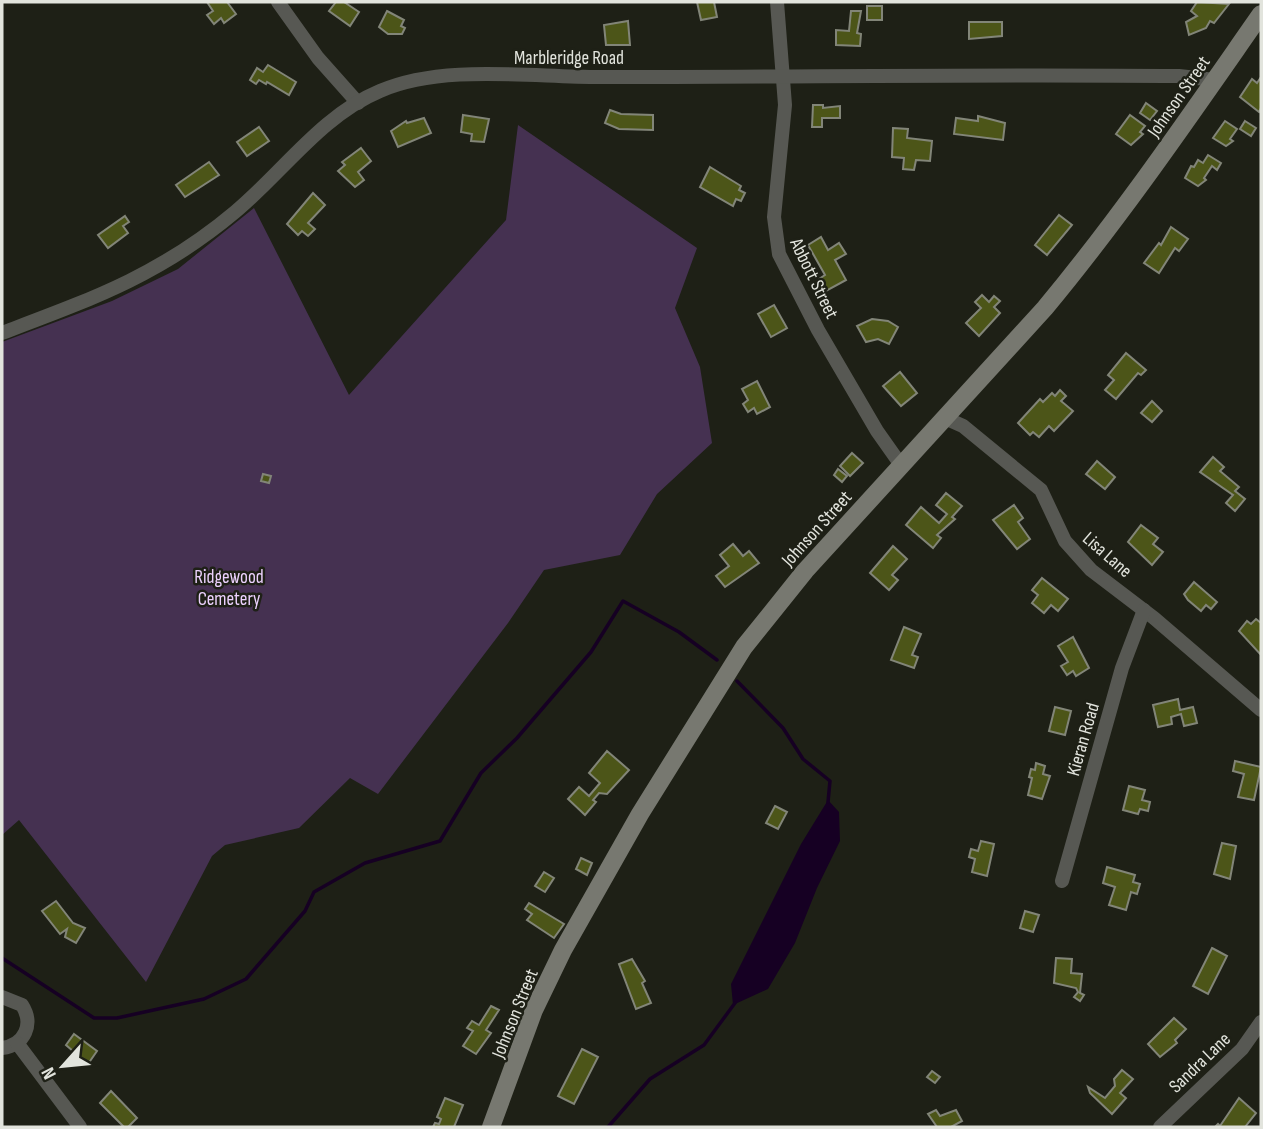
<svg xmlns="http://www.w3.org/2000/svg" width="1263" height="1129" font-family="'Sofia Sans Condensed',sans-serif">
	<rect width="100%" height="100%" fill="#1e2016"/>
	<!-- green -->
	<polygon fill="#453151" points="518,125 697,248 675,308 700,367 712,443 657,494 620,555 544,570 508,623 378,794 350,778 299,828 225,845 212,856 146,982 19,820 2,835 2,342 112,301 178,269 254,208 349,395 506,220"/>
	<!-- water -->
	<polygon fill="#160023" points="828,800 839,812 840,841 817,888 795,943 768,989 733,1005 731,984 801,844"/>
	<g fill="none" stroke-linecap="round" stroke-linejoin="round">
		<!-- stream -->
		<g stroke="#160023" stroke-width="3.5">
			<polyline points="737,681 783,728 803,759 830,781 828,802"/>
			<polyline points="2,958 94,1018 117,1018 204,999 246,979 305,911 314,892 365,863 440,841 481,773 517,738 591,652 623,601 679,632 717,660"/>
			<polyline points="608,1127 650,1079 704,1045 735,1003"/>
		</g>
	</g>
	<!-- building -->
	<g fill="#4c5518" stroke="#828578" stroke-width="2">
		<polygon points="207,2 227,2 236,14 224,23 221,18 214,24 207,15 213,11"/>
		<polygon points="336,2 344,2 359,12 350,26 329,11"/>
		<polygon points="697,2 714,2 717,17 701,20"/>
		<polygon points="1197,2 1229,4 1214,23 1210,21 1206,28 1189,35 1186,22 1197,16 1191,11"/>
		<rect x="867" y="6" width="15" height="14"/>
		<polygon points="387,11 404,20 401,26 405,28 402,34 388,34 379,27"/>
		<polygon points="851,11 861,11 857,33 861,34 860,46 836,45 836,30 849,31"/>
		<polygon points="628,21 630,45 606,45 604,25"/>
		<polygon points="969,22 1002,22 1002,36 969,39"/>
		<polygon points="268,65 296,82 289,95 267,82 266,84 259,80 256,84 250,80 257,68 263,72"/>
		<polygon points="1261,77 1261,108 1259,112 1240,97 1252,79 1257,83"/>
		<polygon points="1146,103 1157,111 1150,120 1140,113"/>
		<polygon points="813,105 823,105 823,108 840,106 840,118 822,118 822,127 812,127"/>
		<polygon points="610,110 621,114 653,115 653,130 619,129 605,123"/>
		<polygon points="463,115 489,119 484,142 471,141 472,134 461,132"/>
		<polygon points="1130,115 1145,126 1140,132 1143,134 1131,145 1116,134"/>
		<polygon points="978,116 1005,123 1003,140 954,134 956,118 978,121"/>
		<polygon points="424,118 431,133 398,147 391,131 406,121 407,123"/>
		<polygon points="1225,121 1237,129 1230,139 1233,141 1226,146 1213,138"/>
		<polygon points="1245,121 1256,128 1251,136 1240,129"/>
		<polygon points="259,127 269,141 247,156 237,142"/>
		<polygon points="893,128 908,129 907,138 932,141 930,161 916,160 914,170 903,169 904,158 892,157"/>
		<polygon points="361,148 371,161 358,172 364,180 355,187 338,171 345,165 342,162"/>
		<polygon points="1208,155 1221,163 1217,170 1212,166 1204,178 1206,180 1198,186 1185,178 1191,166 1194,167 1198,160 1203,163"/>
		<polygon points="209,162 219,175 185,197 176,185"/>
		<polygon points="710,167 741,186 739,190 745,193 741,201 736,199 733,206 700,187"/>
		<polygon points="313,193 325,205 308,223 315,229 308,236 302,231 298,235 287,224"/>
		<polygon points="1059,215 1072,225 1047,255 1035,245"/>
		<polygon points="125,216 129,222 123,226 128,233 108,248 98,235"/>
		<polygon points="1171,227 1188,239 1179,251 1175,248 1159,273 1144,263 1159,243 1161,245"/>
		<polygon points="821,237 828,250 839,243 846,254 835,260 846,280 826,291 819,279 825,275 808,245"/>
		<polygon points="982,295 989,302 994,296 1000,301 994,307 1000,313 979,336 966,323 981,308 975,302"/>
		<polygon points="774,305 787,328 771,337 758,314"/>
		<polygon points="872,319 888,321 898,327 889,344 878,339 866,342 857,326"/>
		<polygon points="1126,353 1146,370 1141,375 1138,373 1116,399 1105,390 1114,380 1108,375"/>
		<polygon points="900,372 917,393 901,406 883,386"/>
		<polygon points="757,381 770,407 757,414 754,408 748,412 743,404 748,400 742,389"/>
		<polygon points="1060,390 1066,396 1061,401 1073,411 1054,431 1049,426 1039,437 1033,432 1030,435 1018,423 1040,399 1043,402 1052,393 1055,396"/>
		<polygon points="1152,401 1162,411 1152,422 1141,413"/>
		<polygon points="852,453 863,463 850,476 840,466"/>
		<polygon points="1213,457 1224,467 1220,471 1239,487 1235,491 1245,499 1235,511 1226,503 1233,495 1200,472"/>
		<polygon points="1097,461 1115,477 1105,489 1086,474"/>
		<polygon points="838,469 847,476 842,482 834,475"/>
		<polygon points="263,474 271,476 269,483 261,481"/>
		<polygon points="946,493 962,506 952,517 955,519 937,535 941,538 933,548 906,525 921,507 939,523 947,514 936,505"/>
		<polygon points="1014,505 1023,518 1018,522 1030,539 1017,549 993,520"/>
		<polygon points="1141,525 1158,538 1153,544 1163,552 1152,565 1128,542"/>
		<polygon points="733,544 743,556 749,551 759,563 725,587 716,576 729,566 720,555"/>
		<polygon points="893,546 907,559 892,575 898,580 889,590 870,573"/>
		<polygon points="1042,578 1068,599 1058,611 1051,605 1044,613 1032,603 1038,595 1032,590"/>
		<polygon points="1194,582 1217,602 1211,609 1206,605 1201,611 1188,600 1184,594"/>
		<polygon points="1256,619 1261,623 1261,655 1239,631 1247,621 1251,624"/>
		<polygon points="904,627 921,634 912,655 918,657 914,668 891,660"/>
		<polygon points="1073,637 1089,668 1076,676 1073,671 1067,675 1061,666 1068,662 1058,646"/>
		<polygon points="1178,699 1180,710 1193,707 1197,723 1184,726 1181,714 1171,717 1172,724 1158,727 1153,705"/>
		<polygon points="1055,707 1071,711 1065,735 1049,731"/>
		<polygon points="607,751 629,770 607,794 599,793 593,800 596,802 585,815 568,799 579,787 589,796 600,783 589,773"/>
		<polygon points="1235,761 1261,767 1254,800 1238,797 1244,774 1233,771"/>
		<polygon points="1036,763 1045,766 1043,774 1050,776 1042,799 1028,795 1032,778 1029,777 1031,769 1035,770"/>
		<polygon points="1129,786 1145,790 1142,800 1150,802 1148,811 1140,809 1138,814 1123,810"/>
		<polygon points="775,806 787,812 778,829 766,823"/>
		<polygon points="981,841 994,844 987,876 972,872 975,859 969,857 971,849 978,851"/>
		<polygon points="1222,843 1236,846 1230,879 1214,874"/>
		<polygon points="581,858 592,863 587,875 576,869"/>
		<polygon points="1107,867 1135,875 1133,882 1140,884 1137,894 1131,892 1126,910 1109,905 1115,887 1103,883"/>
		<polygon points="544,872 554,878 545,892 535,886"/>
		<polygon points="56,901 73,923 85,928 76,943 65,937 67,929 60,934 42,911"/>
		<polygon points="529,903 564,924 554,938 527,920 532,914 525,909"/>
		<polygon points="1025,911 1039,915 1033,932 1020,928"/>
		<polygon points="1212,948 1227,956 1208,994 1193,986"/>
		<polygon points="1056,958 1072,959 1071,973 1082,974 1080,993 1084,995 1080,1001 1074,997 1078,992 1076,988 1054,983"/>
		<polygon points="632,959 645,981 642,983 651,1003 636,1009 619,964"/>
		<polygon points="491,1006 499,1010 486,1030 491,1033 476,1054 463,1046 473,1031 467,1028 472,1021 479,1025"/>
		<polygon points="1174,1018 1186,1029 1175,1040 1177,1043 1160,1057 1148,1044"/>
		<polygon points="74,1034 97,1051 88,1064 66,1045"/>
		<polygon points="582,1049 598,1057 574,1104 558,1096"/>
		<polygon points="1122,1070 1133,1079 1120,1093 1126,1098 1112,1114 1090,1093 1088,1087 1105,1098 1115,1086 1114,1079"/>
		<polygon points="932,1071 940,1077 935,1083 927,1077"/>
		<polygon points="111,1091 137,1118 128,1127 124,1127 100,1103"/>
		<polygon points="445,1098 463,1105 454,1127 433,1127 435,1123 439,1124 441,1119 437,1117"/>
		<polygon points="1239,1098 1256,1113 1245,1127 1215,1127 1218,1124 1220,1126"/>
		<polygon points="936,1110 940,1116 956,1110 962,1121 951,1127 937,1127 928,1114"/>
	</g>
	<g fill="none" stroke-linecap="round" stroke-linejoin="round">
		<!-- street -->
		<g stroke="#575853" stroke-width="14">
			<polyline points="278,2 318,58 358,103"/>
			<polyline points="777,2 785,105 774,217 779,254 818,330 877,431 901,465"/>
			<path d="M2 333C92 299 160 275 235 212 282 173 322 115 380 91 444 63 536 78 605 77 796 77 988 74 1179 76L1215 80"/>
			<polyline points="945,418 963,426 1041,490 1065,541 1091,570 1154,618 1261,710"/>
			<polyline points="1062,881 1122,668 1144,610"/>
			<path d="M2 997 22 1005C34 1024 25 1045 2 1048"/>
			<polyline points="17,1043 80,1127"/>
			<polyline points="1160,1127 1242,1049 1261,1022"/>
		</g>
		<!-- secondary -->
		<path stroke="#777870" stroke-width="18" d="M491 1127 534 1010 563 950 640 814 744 647 805 571 1045 308C1123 214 1191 114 1261 14"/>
	</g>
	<g text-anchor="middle" stroke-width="5" stroke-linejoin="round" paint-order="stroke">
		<!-- street labels -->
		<g font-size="19" fill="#e2e4dd" stroke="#1e2016">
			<text x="569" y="64">Marbleridge Road</text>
			<text transform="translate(1178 96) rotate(-55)" y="7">Johnson Street</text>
			<text transform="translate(815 278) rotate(64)" y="7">Abbott Street</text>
			<text transform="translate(816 528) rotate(-48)" y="7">Johnson Street</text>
			<text transform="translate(1108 554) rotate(41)" y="7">Lisa Lane</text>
			<text transform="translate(1082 739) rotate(-74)" y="7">Kieran Road</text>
			<text transform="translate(514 1013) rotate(-68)" y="7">Johnson Street</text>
			<text transform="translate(1199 1062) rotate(-44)" y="7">Sandra Lane</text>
		</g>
		<!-- park labels -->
		<g font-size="19" fill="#ecd1fe" stroke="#1e2016">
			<text x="229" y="583">Ridgewood<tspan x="229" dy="22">Cemetery</tspan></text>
		</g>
	</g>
	<!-- border -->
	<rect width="1263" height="1129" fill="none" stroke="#e2e4dd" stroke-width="7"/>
	<!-- north arrow -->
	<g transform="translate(63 1066) rotate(243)" stroke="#1e2016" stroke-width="5" paint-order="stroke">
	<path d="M0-5L12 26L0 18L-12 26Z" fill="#e2e4dd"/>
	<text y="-10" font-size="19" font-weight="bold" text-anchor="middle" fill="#e2e4dd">N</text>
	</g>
</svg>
